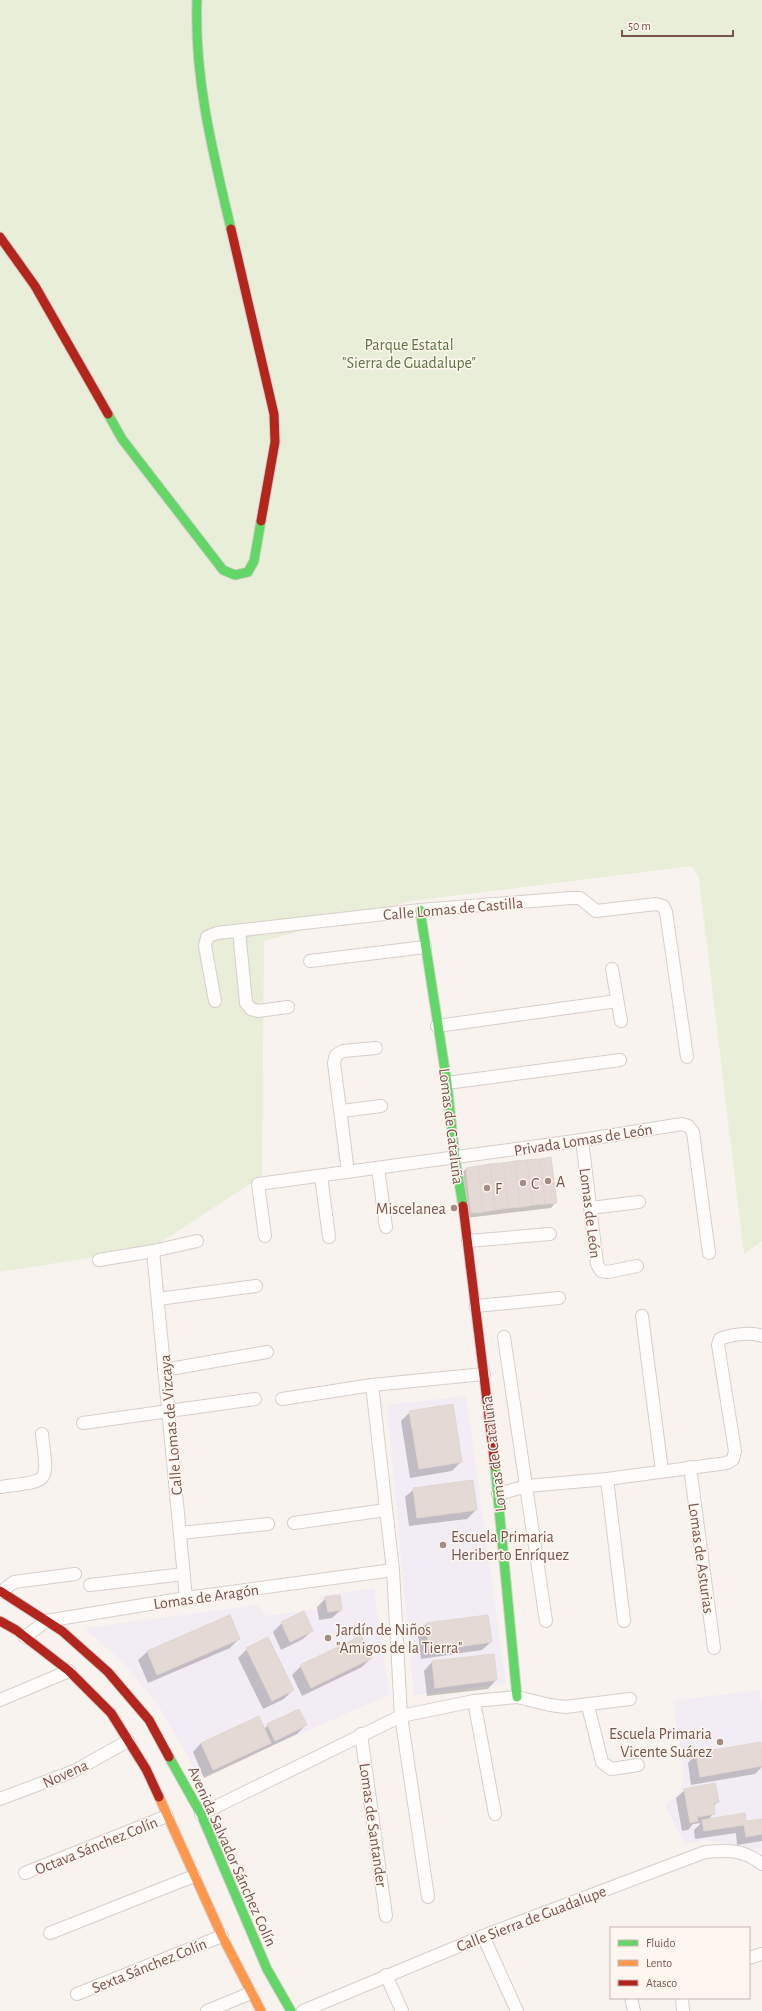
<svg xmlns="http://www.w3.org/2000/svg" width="762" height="2011" font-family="'Alegreya Sans',sans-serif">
	<rect width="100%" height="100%" fill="#f8f3ee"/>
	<!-- education -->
	<g fill="#f2ecf4">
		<polygon points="466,1396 506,1684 414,1695 387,1405"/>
		<polygon points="374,1589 389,1695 198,1778 190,1761 159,1706 123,1662 84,1628 260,1605 265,1616 322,1609 320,1595"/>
		<polygon points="759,1690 762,1707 762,1848 740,1853 727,1844 707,1840 685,1844 665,1805 679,1793 684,1777 673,1701"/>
	</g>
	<!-- green -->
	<polygon fill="#e9eed9" points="0,0 762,0 762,1241 744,1254 699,878 692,866 411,901 264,941 262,1176 152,1248 0,1272"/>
	<!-- shadow -->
	<g fill="#0003">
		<polygon points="551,1158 556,1202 551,1208 466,1218 460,1174 466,1169"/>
		<polygon points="410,1412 461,1462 452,1471 410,1478 401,1421"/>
		<polygon points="414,1489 476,1510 467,1519 409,1526 405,1497"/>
		<polygon points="326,1598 341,1610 332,1618 319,1620 317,1607"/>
		<polygon points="229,1617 239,1639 230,1648 148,1683 138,1660 147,1652"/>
		<polygon points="282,1623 312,1631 303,1639 281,1650 273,1632"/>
		<polygon points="426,1624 491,1642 482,1650 421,1659 418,1633"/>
		<polygon points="361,1637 371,1658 362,1667 302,1696 292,1675 301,1666"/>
		<polygon points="268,1639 293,1690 284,1699 263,1709 238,1658 247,1649"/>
		<polygon points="493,1655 496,1680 488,1689 427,1696 424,1671 432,1662"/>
		<polygon points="268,1725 306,1725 297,1734 204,1778 193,1752 201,1743 264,1729"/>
		<polygon points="761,1743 762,1767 755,1774 691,1785 688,1763 696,1754"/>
		<polygon points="685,1790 718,1802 713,1806 714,1813 707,1821 745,1822 762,1820 762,1841 737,1845 736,1833 695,1839 694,1830 701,1823 693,1824 688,1830 682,1831 676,1798"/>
	</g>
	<!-- building -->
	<g fill="#e5d9d5" stroke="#e1d5d0">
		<polygon points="551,1157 557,1203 545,1204 540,1159"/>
		<polygon points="540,1159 545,1204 533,1205 527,1160"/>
		<polygon points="527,1160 533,1205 520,1207 515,1161"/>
		<polygon points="515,1161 520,1207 508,1208 503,1163"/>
		<polygon points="503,1163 508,1208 495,1210 490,1164"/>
		<polygon points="490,1164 495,1210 483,1212 478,1166"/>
		<polygon points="478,1166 483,1212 471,1213 466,1168"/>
		<polygon points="453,1404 462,1462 419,1469 409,1411"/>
		<polygon points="473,1480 477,1510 417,1518 413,1488"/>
		<polygon points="340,1595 342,1610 328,1612 325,1597"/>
		<polygon points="304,1611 313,1631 290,1642 281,1622"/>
		<polygon points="230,1615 240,1639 157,1675 147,1651"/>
		<polygon points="488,1615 492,1642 429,1651 426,1623"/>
		<polygon points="361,1636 372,1658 311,1688 300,1665"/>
		<polygon points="268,1637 294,1690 272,1701 246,1648"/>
		<polygon points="494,1654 497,1680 435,1688 432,1661"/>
		<polygon points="299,1709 307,1725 275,1741 267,1724"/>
		<polygon points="259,1716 271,1743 213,1770 201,1743"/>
		<polygon points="761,1742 762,1766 700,1777 696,1753"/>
		<polygon points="715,1783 719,1802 714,1803 715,1814 697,1817 698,1821 690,1823 684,1789"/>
		<polygon points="745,1813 746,1821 762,1819 762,1834 746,1837 744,1825 704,1831 702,1820"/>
	</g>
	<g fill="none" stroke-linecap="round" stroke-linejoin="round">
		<!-- street casing -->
		<g stroke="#d7ceca" stroke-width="14">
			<g id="street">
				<polyline points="239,931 246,1003 251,1009 258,1011 288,1007"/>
				<polyline points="310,961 425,947"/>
				<polyline points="612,969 621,1021"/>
				<polyline points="215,1001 205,946 207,937 217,933 420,910 571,898 580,898 596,911 656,904 663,906 666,912 687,1057"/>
				<polyline points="437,1026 617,1001"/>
				<polyline points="447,1083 620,1060"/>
				<polyline points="342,1111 381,1106"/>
				<polyline points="582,1140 597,1264 601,1271 608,1272 637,1266"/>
				<polyline points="378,1168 386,1227"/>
				<polyline points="348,1172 334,1063 336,1055 343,1051 376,1048"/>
				<polyline points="321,1176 329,1237"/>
				<polyline points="591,1208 639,1202"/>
				<polyline points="265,1236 258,1184 582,1140 682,1124 688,1126 693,1132 709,1253"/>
				<polyline points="468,1241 550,1234"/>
				<polyline points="153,1251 186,1598"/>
				<polyline points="99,1260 153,1251 197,1241"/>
				<polyline points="158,1299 256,1286"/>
				<polyline points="476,1306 559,1298"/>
				<polyline points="642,1316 662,1471"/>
				<polyline points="504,1337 546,1621"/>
				<polyline points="164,1370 267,1352"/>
				<polyline points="372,1385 393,1570 401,1716 428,1897"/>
				<polyline points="282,1399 372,1385 484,1374"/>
				<polyline points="83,1423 255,1399"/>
				<polyline points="690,1467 714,1648"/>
				<polyline points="607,1479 624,1621"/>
				<path d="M0 1487C51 1480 48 1485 42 1434"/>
				<path d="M498 1494 527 1486 607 1479 727 1463 733 1459 735 1451 718 1345 720 1339C730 1335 752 1331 762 1336"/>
				<polyline points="294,1523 386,1510"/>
				<polyline points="180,1533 268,1524"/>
				<polyline points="90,1585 184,1574"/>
				<polyline points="1,1592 14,1582 75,1574"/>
				<polyline points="25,1637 46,1621 186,1598 393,1570"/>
				<polyline points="0,1700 69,1671"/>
				<polyline points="474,1701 495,1814"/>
				<polyline points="588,1706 602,1762 611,1769 638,1765"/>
				<polyline points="361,1734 386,1916"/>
				<polyline points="0,1799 74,1771 128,1741"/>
				<polyline points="201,1814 401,1716 474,1701 517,1697 550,1705 565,1707 630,1699"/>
				<polyline points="25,1873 167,1816"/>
				<polyline points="50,1933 194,1876"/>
				<polyline points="483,1936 517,2011"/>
				<polyline points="749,1958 762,1954"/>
				<polyline points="386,1975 402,2011"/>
				<polyline points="77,1994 222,1936"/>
				<polyline points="631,1998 634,2011"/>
				<polyline points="682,1998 683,2011"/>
				<polyline points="207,2011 251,1993"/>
				<path d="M303 2011 483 1936 705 1852C728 1850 743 1849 762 1864"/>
			</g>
		</g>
		<!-- fast casing -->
		<g stroke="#d8ceca" stroke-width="11">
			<g id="fast">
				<path d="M197 0C194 79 213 153 231 229"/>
				<polyline points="108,414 122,439 223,570 235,575 248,572 254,561 261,521"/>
				<polyline points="420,910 447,1083 455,1158 463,1206"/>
				<polyline points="495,1466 517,1697"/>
				<polyline points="169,1757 201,1814 267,1969 291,2011"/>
			</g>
		</g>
		<!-- slow casing -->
		<g stroke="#d8ceca" stroke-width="11">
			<polyline id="slow" points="159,1797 222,1936 261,2011"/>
		</g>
		<!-- jam casing -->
		<g stroke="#d8ceca" stroke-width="11">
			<g id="jam">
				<polyline points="231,229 274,414 275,442 261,521"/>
				<polyline points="0,237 35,286 108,414"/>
				<polyline points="463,1206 495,1466"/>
				<polyline points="0,1591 62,1631 108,1672 149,1720 169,1757"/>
				<polyline points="0,1621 16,1630 69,1671 111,1713 146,1769 159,1797"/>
			</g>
		</g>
		<!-- street -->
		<use href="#street" stroke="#fefdfc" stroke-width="12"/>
		<!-- fast -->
		<use href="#fast" stroke="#63d668" stroke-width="9"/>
		<!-- slow -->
		<use href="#slow" stroke="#ff974d" stroke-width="9"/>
		<!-- jam -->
		<use href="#jam" stroke="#b3261e" stroke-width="9"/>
	</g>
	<!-- markers -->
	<g fill="#a48c85" stroke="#fff6f0" stroke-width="1.5">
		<circle cx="548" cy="1181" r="4"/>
		<circle cx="523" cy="1183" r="4"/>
		<circle cx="487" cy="1188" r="4"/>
		<circle cx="454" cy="1208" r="4"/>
		<circle cx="443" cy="1545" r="4"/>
		<circle cx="328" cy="1638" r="4"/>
		<circle cx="720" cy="1742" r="4"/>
	</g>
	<g text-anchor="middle" stroke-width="3" stroke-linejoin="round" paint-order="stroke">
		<!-- park labels -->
		<g font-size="16" fill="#5b7642" stroke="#fff6f0">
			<text x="409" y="350">Parque Estatal<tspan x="409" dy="18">"Sierra de Guadalupe"</tspan></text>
		</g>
		<!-- street labels -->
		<g font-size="16" fill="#77544d" stroke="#fff6f0">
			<text transform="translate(453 908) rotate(-5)" y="6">Calle Lomas de Castilla</text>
			<text transform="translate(452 1126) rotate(83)" y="6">Lomas de Cataluña</text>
			<text transform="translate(583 1139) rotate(-9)" y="6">Privada Lomas de León</text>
			<text transform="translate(591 1213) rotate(83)" y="6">Lomas de León</text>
			<text transform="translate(170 1425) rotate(-95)" y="6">Calle Lomas de Vizcaya</text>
			<text transform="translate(493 1454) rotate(-97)" y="6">Lomas de Cataluña</text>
			<text transform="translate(702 1558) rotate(82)" y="6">Lomas de Asturias</text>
			<text transform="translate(206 1596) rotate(-8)" y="6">Lomas de Aragón</text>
			<text transform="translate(65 1773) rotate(-24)" y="6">Novena</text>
			<text transform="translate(374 1825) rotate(82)" y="6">Lomas de Santander</text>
			<text transform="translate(96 1845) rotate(-22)" y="6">Octava Sánchez Colín</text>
			<text transform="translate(233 1856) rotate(66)" y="6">Avenida Salvador Sánchez Colín</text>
			<text transform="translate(531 1918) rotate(-21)" y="6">Calle Sierra de Guadalupe</text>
			<text transform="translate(149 1965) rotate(-22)" y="6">Sexta Sánchez Colín</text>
		</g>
		<!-- poi labels -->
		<g font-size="16" fill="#77544d" stroke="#fff6f0" text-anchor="start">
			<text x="556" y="1187">A</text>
			<text x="531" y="1189">C</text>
			<text x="495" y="1194">F</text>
			<text x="446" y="1214" text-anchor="end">Miscelanea</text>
			<text x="451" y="1542">Escuela Primaria<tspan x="451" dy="18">Heriberto Enríquez</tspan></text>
			<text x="336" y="1635">Jardín de Niños<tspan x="336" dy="18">"Amigos de la Tierra"</tspan></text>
			<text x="712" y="1739" text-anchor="end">Escuela Primaria<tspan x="712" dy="18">Vicente Suárez</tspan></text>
		</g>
	</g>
	<!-- legend -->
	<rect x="610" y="1927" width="140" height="72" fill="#fff6f0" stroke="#c9b5af"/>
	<rect x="618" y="1940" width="20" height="6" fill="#63d668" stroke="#c9b5af"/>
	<text x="646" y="1947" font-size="12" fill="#77544d">Fluido</text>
	<rect x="618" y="1960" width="20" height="6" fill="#ff974d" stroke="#c9b5af"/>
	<text x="646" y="1967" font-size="12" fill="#77544d">Lento</text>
	<rect x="618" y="1980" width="20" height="6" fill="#b3261e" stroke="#c9b5af"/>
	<text x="646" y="1987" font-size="12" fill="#77544d">Atasco</text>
	<!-- scale -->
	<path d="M622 30v6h111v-6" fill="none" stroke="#77544d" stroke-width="2"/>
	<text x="628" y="30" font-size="12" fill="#77544d" stroke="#fff6f0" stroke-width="3" paint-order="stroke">50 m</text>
</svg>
